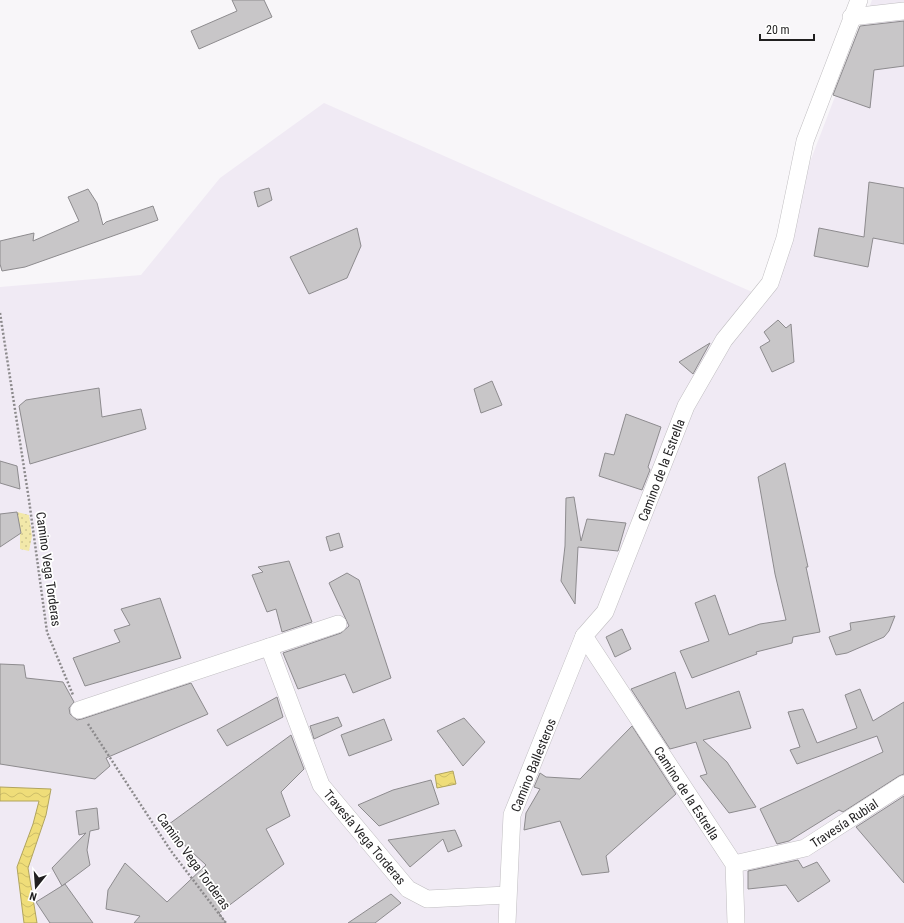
<svg xmlns="http://www.w3.org/2000/svg" width="904" height="923" font-family="'Roboto Condensed',sans-serif">
	<defs>
		<pattern id="park-dots" width="8" height="8" patternUnits="userSpaceOnUse"><rect width="8" height="8" fill="#f2e8a9"/><path d="M2 2h.1M6 6h.1" fill="none" stroke="#cfc791" stroke-width="1.8" stroke-linecap="round"/></pattern>
		<pattern id="water-waves" width="16" height="10" patternUnits="userSpaceOnUse"><rect width="16" height="10" fill="#efdd79"/><path d="M0 5q4-4 8 0t8 0" fill="none" stroke="#cdbd68"/></pattern>
	</defs>
	<rect width="100%" height="100%" fill="#f8f6f9"/>
	<!-- built -->
	<polygon fill="#f0eaf4" points="872,0 904,0 904,923 0,923 0,287 141,275 220,178 324,103 759,295"/>
	<!-- park -->
	<polygon fill="url(#park-dots)" points="17,512 29,515 32,536 29,551 20,549 20,530"/>
	<!-- water -->
	<g fill="url(#water-waves)" stroke="#b1a45e">
		<polygon points="453,771 456,784 437,788 435,775"/>
		<polygon points="0,787 51,789 46,815 28,868 37,923 24,923 17,867 33,824 39,801 0,801"/>
	</g>
	<!-- building -->
	<g fill="#c8c6c8" stroke="#8d8b8e">
		<polygon points="232,0 264,0 272,17 199,49 191,31 237,11"/>
		<polygon points="904,21 904,66 874,70 870,108 833,95 860,26"/>
		<polygon points="869,182 904,188 904,244 873,238 868,267 814,256 819,228 864,237"/>
		<polygon points="269,188 272,200 258,207 254,192"/>
		<polygon points="88,189 97,203 103,225 106,222 153,206 158,220 25,267 2,271 0,264 0,241 34,233 33,241 79,221 68,197"/>
		<polygon points="357,228 361,246 347,278 309,294 290,257"/>
		<polygon points="778,320 786,328 791,324 794,362 772,372 760,347 770,341 764,332"/>
		<polygon points="710,343 693,374 679,362"/>
		<polygon points="492,381 502,405 481,413 474,389"/>
		<polygon points="99,388 102,417 141,409 146,429 30,464 19,406 26,400"/>
		<polygon points="626,414 661,427 648,467 650,470 642,490 599,476 605,453 614,455"/>
		<polygon points="0,461 17,466 20,489 0,483"/>
		<polygon points="785,463 808,567 806,567 820,632 793,637 792,643 756,652 757,654 692,678 680,651 709,641 695,603 715,595 729,635 760,624 786,620 775,574 758,477"/>
		<polygon points="574,497 581,541 587,519 626,523 618,551 578,547 575,604 561,581 565,546 566,498"/>
		<polygon points="17,512 21,533 0,547 0,514"/>
		<polygon points="339,533 343,547 330,551 326,537"/>
		<polygon points="289,561 312,622 282,632 276,609 267,612 252,575 263,572 258,567"/>
		<polygon points="347,573 359,580 391,678 353,693 345,674 298,689 283,653 341,633 349,626 329,583"/>
		<polygon points="160,598 181,658 85,686 73,658 120,642 114,630 130,625 121,609"/>
		<polygon points="895,616 889,631 884,637 847,653 836,655 829,637 851,630 850,623"/>
		<polygon points="622,629 631,649 615,657 606,637"/>
		<polygon points="0,664 24,665 26,678 63,682 74,702 69,708 70,714 77,720 82,719 191,683 208,714 106,758 110,766 95,779 0,764"/>
		<polygon points="675,672 686,709 739,691 751,728 703,740 727,762 756,807 729,813 700,776 707,774 696,742 670,749 631,689"/>
		<polygon points="860,689 873,721 904,702 904,774 899,776 843,812 839,810 789,841 777,844 760,809 883,752 877,736 797,764 790,750 800,747 788,712 803,709 817,743 857,728 845,695"/>
		<polygon points="277,697 283,717 227,746 217,730"/>
		<polygon points="338,717 342,726 314,739 310,726"/>
		<polygon points="464,718 485,742 463,766 437,731"/>
		<polygon points="384,719 392,740 349,756 341,735"/>
		<polygon points="632,726 676,794 606,856 609,872 582,875 560,821 524,830 526,813 540,789 534,787 540,773 546,777 580,779"/>
		<polygon points="291,735 304,769 281,792 290,816 266,829 284,864 219,913 226,923 134,923 140,916 106,909 108,890 125,863 167,902 206,865 165,827"/>
		<polygon points="431,780 439,804 379,826 358,805 393,790"/>
		<polygon points="904,796 904,883 856,827"/>
		<polygon points="97,808 99,829 90,831 87,850 90,865 62,886 52,868 86,833 79,835 76,811"/>
		<polygon points="455,830 462,846 448,852 443,839 410,867 388,840"/>
		<polygon points="798,860 803,868 817,862 830,881 798,902 786,885 748,889 748,871"/>
		<polygon points="65,884 93,923 50,923 36,902"/>
		<polygon points="391,894 401,903 375,923 348,923"/>
	</g>
	<g fill="none" stroke-linecap="round" stroke-linejoin="round">
		<!-- minor casing -->
		<g stroke="#c0bec1" stroke-width="18">
			<g id="minor">
				<polyline points="851,17 904,11"/>
				<polyline points="269,647 321,785 408,889 427,899 507,895"/>
				<polyline points="79,710 338,624"/>
				<polyline points="734,864 805,848 904,784"/>
				<polyline points="507,923 512,815 584,636"/>
				<polyline points="736,923 734,864 584,636 605,612 686,406 724,340 770,283 785,238 805,141 859,0"/>
			</g>
		</g>
		<!-- path -->
		<g stroke="#8c8a8c" stroke-width="2.5" stroke-dasharray="2 2" stroke-linecap="butt">
			<polyline points="0,313 29,500 47,632 73,695"/>
			<polyline points="88,724 171,851 226,923"/>
		</g>
		<!-- minor -->
		<use href="#minor" stroke="#fff" stroke-width="17"/>
	</g>
	<g text-anchor="middle" stroke-width="3.5" stroke-linejoin="round" paint-order="stroke">
		<!-- street labels -->
		<g font-size="13" fill="#201f20" stroke="#fff">
			<text transform="translate(661 470) rotate(-69)" y="5">Camino de la Estrella</text>
			<text transform="translate(49 569) rotate(82)" y="5">Camino Vega Torderas</text>
			<text transform="translate(533 765) rotate(-68)" y="5">Camino Ballesteros</text>
			<text transform="translate(687 793) rotate(57)" y="5">Camino de la Estrella</text>
			<text transform="translate(844 823) rotate(-33)" y="5">Travesía Rubial</text>
			<text transform="translate(365 837) rotate(50)" y="5">Travesía Vega Torderas</text>
			<text transform="translate(194 861) rotate(54)" y="5">Camino Vega Torderas</text>
		</g>
	</g>
	<!-- north arrow -->
	<g transform="translate(36 887) rotate(197)" stroke="#ffffff" stroke-width="3" paint-order="stroke">
	<path d="M0-3L7 15L0 10L-7 15Z" fill="#201f20"/>
	<text y="-6" font-size="11" font-weight="bold" text-anchor="middle" fill="#201f20">N</text>
	</g>
	<!-- scale -->
	<path d="M760 34v6h54v-6" fill="none" stroke="#201f20" stroke-width="2"/>
	<text x="766" y="34" font-size="12" fill="#201f20" stroke="#ffffff" stroke-width="3" paint-order="stroke">20 m</text>
</svg>
